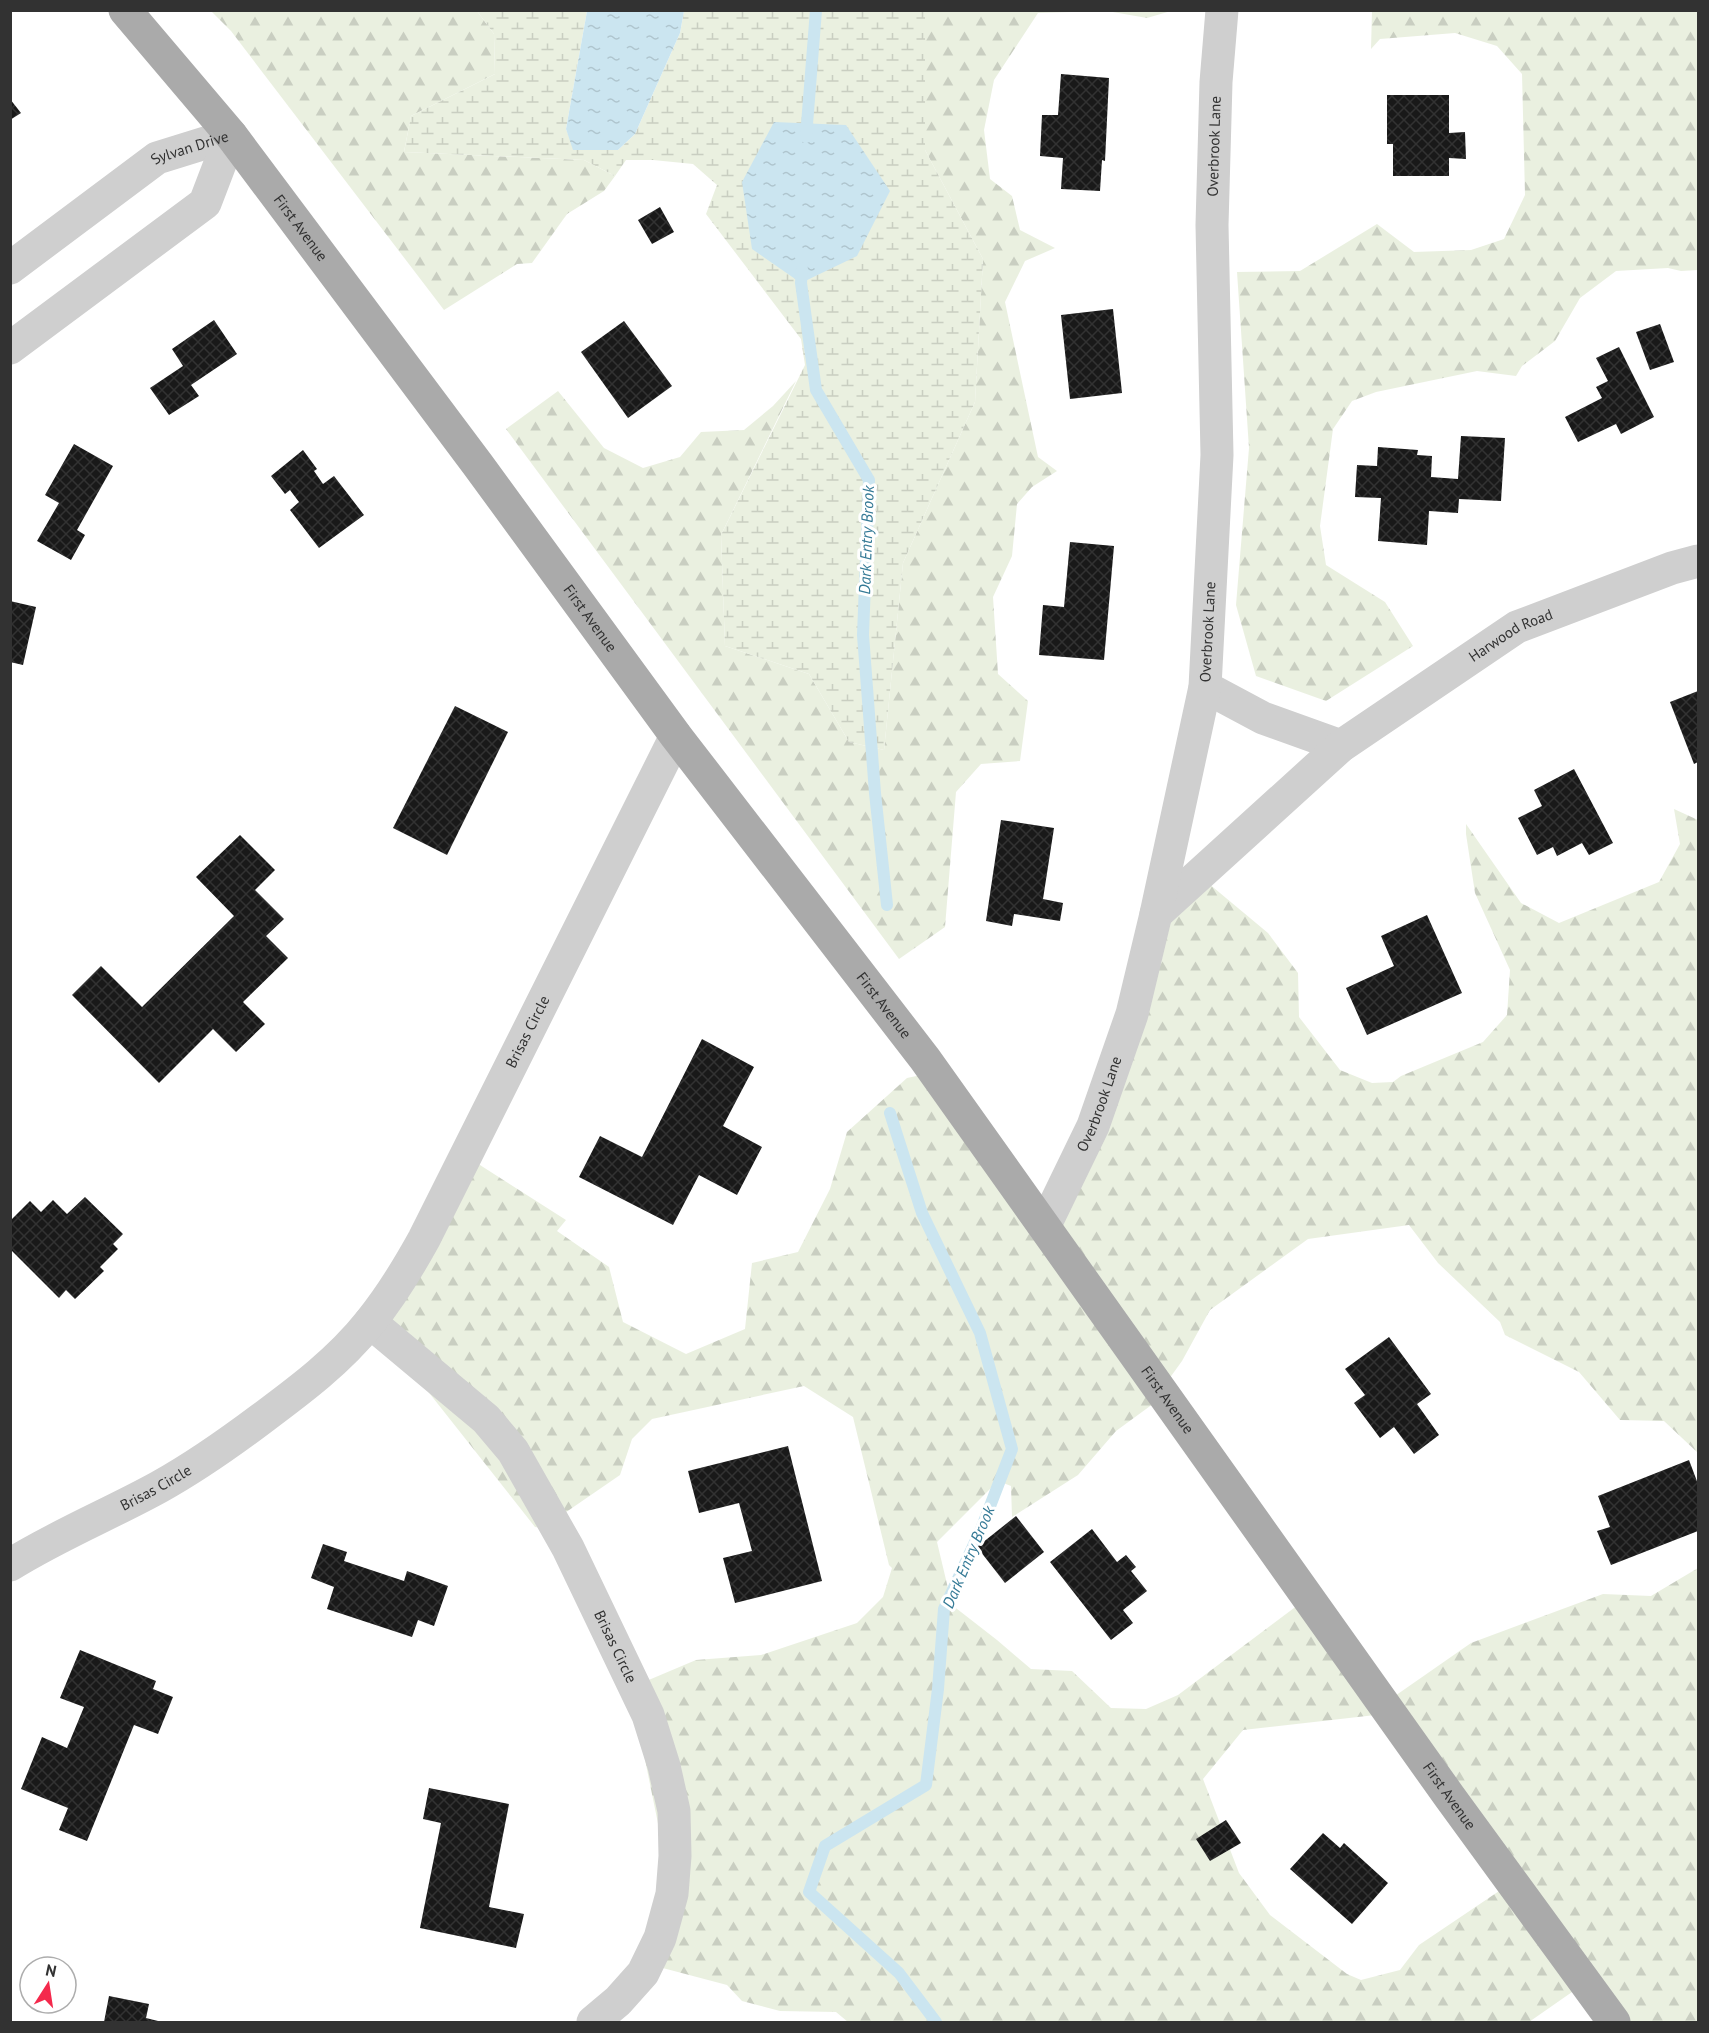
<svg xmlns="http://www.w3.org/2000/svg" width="1709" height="2033" font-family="'PT Sans',sans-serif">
	<defs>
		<pattern id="forest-firs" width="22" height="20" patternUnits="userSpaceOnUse" patternTransform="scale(1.5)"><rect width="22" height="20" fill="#eaf0e0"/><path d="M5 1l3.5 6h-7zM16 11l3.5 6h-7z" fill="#c9cec1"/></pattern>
		<pattern id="wetland-marsh" width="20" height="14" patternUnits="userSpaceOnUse" patternTransform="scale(1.5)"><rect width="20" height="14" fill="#eaf0e0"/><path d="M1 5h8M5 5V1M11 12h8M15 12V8" fill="none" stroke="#c9cec1"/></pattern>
		<pattern id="water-ripples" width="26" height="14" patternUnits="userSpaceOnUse" patternTransform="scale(1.5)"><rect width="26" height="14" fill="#cbe5f0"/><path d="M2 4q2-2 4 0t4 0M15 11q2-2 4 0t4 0" fill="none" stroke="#afc5ce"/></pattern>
		<pattern id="building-cross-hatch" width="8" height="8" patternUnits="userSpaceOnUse" patternTransform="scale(1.5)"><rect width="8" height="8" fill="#191919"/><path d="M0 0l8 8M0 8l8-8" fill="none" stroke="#323232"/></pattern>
	</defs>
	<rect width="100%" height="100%" fill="#fff"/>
	<!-- forest -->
	<g fill="url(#forest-firs)" fill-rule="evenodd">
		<polygon points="211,11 477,11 494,34 495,74 411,116 404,152 584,160 615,176 604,191 567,214 532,263 517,264 444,310 231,31"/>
		<polygon points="925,11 1105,11 1038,13 994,80 984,130 990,179 1012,196 1020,230 1055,248 1025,261 1005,302 1038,457 1057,471 1032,487 1017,504 1012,556 993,597 998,674 1028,701 1020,761 981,764 956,792 945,927 899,959 506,429 558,391 604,448 643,468 680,457 701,432 744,430 773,406 796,381 721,535 725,646 809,674 849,742 884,750 903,563 975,402 983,259 925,150"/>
		<polygon points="1107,11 1171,11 1147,18"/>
		<polygon points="1372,11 1698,11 1698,270 1681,271 1668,268 1616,271 1580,298 1555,341 1522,366 1516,376 1477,371 1376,392 1352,401 1333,429 1320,526 1326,565 1385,602 1413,646 1326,701 1256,676 1236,605 1249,448 1237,272 1300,271 1377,224 1414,252 1471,250 1504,239 1525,195 1522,74 1497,46 1455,33 1380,39 1371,49"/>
		<path d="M1674 809 1698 820V1453L1664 1421 1620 1420 1579 1372 1505 1335 1500 1322 1438 1263 1409 1225 1308 1239 1210 1310 1182 1361 1156 1397 1157 1401 1116 1431 1078 1475 1012 1517 1011 1486 998 1481 937 1542 952 1605 997 1640 1031 1669 1072 1671 1111 1708 1146 1709 1178 1695 1302 1602 1392 1698 1471 1643 1603 1594 1651 1596 1698 1568V2022H1617L1585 1983 1529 2022H848L836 2012 780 2011 742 2001 727 1985 640 1962 658 1883 662 1843 642 1745 625 1690 696 1660 761 1655 857 1623 883 1597 892 1568 889 1565 853 1417 804 1386 652 1419 632 1439 620 1475 543 1528 535 1527 381 1332 469 1158 566 1220 557 1231 609 1267 623 1322 686 1354 745 1329 752 1263 798 1252 830 1189 847 1132 907 1078 921 1075 1025 1217 1080 1162 1161 875 1208 883 1268 933 1298 973 1299 1017 1340 1070 1372 1083 1393 1082 1401 1076 1483 1042 1507 1015 1510 970 1475 893 1466 834V824L1521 903 1559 923 1659 882 1680 844ZM1393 1713 1511 1883 1419 1945 1400 1970 1361 1980 1347 1974 1270 1915 1239 1873 1203 1779 1243 1730Z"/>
	</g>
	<!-- wetland -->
	<polygon fill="url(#wetland-marsh)" points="477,11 587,11 566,129 574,150 618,150 635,134 680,33 684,11 925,11 925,150 983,259 975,402 903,563 884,750 849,742 809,674 725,646 721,535 805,365 801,339 706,214 717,185 693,164 653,160 626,160 615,176 584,160 404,152 411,116 495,74 494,34"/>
	<!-- water -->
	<g fill="url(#water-ripples)">
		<polygon points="587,11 684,11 680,33 635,134 618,150 573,150 566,129"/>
		<polygon points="774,122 846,125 890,191 857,256 801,283 752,249 742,182"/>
	</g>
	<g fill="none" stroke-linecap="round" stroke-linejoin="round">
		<!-- stream -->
		<g stroke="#cbe5f0" stroke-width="12">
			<polyline points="806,137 816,10"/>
			<polyline points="802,269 801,283 816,390 869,480 863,635 875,793 887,905"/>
			<polyline points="890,1113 922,1213 980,1333 1012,1449 982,1527 944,1609 938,1689 926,1785 825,1846 809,1892 899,1973 936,2022"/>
		</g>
	</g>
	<!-- building -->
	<g fill="url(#building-cross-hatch)">
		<polygon points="1061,74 1109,78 1105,161 1102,160 1100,191 1061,189 1063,158 1040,156 1042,115 1058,115"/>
		<polygon points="1387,95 1449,95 1449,133 1465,132 1466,159 1449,158 1449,176 1393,176 1393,144 1387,144"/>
		<polygon points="10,99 21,113 10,120"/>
		<polygon points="660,207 674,232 652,244 638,220"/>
		<polygon points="1113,309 1122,393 1070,399 1061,315"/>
		<polygon points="214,320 237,354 191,385 199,396 169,415 150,388 183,366 172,349"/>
		<polygon points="624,321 672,386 628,418 581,352"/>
		<polygon points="1660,324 1674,362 1650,370 1636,332"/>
		<polygon points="1619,347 1654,417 1621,434 1616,424 1578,442 1565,417 1602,398 1596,387 1608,381 1596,358"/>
		<polygon points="1461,436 1505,438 1501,501 1459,499 1458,513 1429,511 1427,545 1378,541 1381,498 1355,497 1357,465 1377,466 1378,447 1418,450 1417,455 1432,456 1431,477 1458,479"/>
		<polygon points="74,444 113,466 77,530 85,535 71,560 37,541 59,503 45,495"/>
		<polygon points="303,450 317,469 314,471 323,484 334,476 364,515 319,548 290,510 299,502 290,490 285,494 271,476"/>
		<polygon points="1070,542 1114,546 1104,660 1039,655 1043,605 1064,607"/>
		<polygon points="10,601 36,607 23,665 10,662"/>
		<polygon points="1698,691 1698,762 1694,764 1670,702"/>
		<polygon points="455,706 508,732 447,855 393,828"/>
		<polygon points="1574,769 1613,843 1589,855 1582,843 1557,856 1553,847 1537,855 1518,818 1542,806 1534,790"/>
		<polygon points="1001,820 1054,828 1043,899 1063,903 1060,921 1014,914 1012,926 986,921"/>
		<polygon points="240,835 275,870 255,890 284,919 266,936 288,958 243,1002 265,1024 236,1052 213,1029 159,1083 72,995 101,966 142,1007 234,916 196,877"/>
		<polygon points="1427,915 1462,993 1367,1035 1346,988 1394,966 1381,936"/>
		<polygon points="702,1039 754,1067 723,1126 762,1147 737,1195 699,1175 673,1225 579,1177 600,1136 642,1157"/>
		<polygon points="85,1197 123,1234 113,1244 118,1249 100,1267 104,1271 75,1299 66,1290 59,1298 10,1249 10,1221 30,1201 41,1212 53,1200 67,1214"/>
		<polygon points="1389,1337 1431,1394 1417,1404 1439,1435 1414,1454 1394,1427 1380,1438 1354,1403 1365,1395 1345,1369"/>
		<polygon points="788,1446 822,1581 735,1603 723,1558 752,1551 739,1503 699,1513 688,1471"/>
		<polygon points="1689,1460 1698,1484 1698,1531 1611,1565 1597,1531 1610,1527 1598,1496"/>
		<polygon points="1016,1516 1044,1552 1005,1583 977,1547"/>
		<polygon points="1092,1529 1117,1562 1126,1555 1136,1567 1131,1571 1147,1591 1123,1610 1133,1623 1111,1640 1050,1562"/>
		<polygon points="323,1544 347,1552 344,1561 404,1581 407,1571 448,1586 434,1626 418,1620 412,1637 327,1609 334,1587 311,1578"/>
		<polygon points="80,1650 156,1681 153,1689 173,1697 158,1734 134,1725 87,1841 59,1830 68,1808 21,1789 42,1737 67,1748 84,1707 60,1698"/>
		<polygon points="429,1788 509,1804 489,1907 524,1914 516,1948 420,1928 441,1823 423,1819"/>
		<polygon points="1226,1820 1241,1843 1210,1861 1196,1839"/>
		<polygon points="1323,1833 1340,1848 1344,1843 1388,1883 1352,1924 1290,1869"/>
		<polygon points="109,1996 149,2004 146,2018 162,2022 104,2022"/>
	</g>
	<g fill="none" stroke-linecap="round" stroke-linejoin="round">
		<!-- minor -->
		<g stroke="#cfcfcf" stroke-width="33">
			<path id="s1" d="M10 268 157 158 231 135"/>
			<polyline points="10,348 205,203 231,135"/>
			<polyline points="1205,687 1263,718 1341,746"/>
			<path id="s2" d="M1156 914 1341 746 1517 627 1672 568 1698 561"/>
			<path id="s3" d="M1044 1227 1093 1126 1132 1014 1156 914 1205 687 1217 455 1212 225 1216 82 1222 10"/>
			<path id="s4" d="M370 1322 486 1419 513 1451 568 1548 648 1715 664 1766 674 1811 675 1856 672 1894 660 1938 643 1973 618 2001 593 2022"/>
			<path id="s5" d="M10 1565C58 1535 110 1514 159 1487 195 1467 229 1443 261 1419 300 1390 339 1361 370 1322 391 1296 408 1268 424 1239L676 736"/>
		</g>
		<!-- major -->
		<path stroke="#aaa" stroke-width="33" id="s6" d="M125 10 231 135 478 465 676 736 925 1059 1449 1796 1614 2022"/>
	</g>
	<g text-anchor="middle" stroke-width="6" stroke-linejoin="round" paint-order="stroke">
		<!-- street labels -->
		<g font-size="15" fill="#323232" stroke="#fff">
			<text dy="5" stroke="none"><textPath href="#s3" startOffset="1107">Overbrook Lane</textPath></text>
			<text dy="5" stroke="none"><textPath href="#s1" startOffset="218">Sylvan Drive</textPath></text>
			<text dy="5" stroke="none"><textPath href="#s6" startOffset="280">First Avenue</textPath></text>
			<text dy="5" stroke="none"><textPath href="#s6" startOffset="766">First Avenue</textPath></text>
			<text dy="5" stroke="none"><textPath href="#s3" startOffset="621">Overbrook Lane</textPath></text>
			<text dy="5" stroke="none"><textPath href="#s2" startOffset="453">Harwood Road</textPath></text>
			<text dy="5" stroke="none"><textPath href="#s6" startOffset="1252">First Avenue</textPath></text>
			<text dy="5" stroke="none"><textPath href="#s5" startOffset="768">Brisas Circle</textPath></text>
			<text dy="5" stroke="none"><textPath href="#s3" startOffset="135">Overbrook Lane</textPath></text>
			<text dy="5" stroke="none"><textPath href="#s6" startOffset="1738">First Avenue</textPath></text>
			<text dy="5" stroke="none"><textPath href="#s5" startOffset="165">Brisas Circle</textPath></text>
			<text dy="5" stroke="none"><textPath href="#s4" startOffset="414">Brisas Circle</textPath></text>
			<text dy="5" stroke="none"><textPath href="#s6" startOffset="2224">First Avenue</textPath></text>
		</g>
		<!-- water labels -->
		<g font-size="16" font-style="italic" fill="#357a96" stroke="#fff">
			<text transform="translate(866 540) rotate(-88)" y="6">Dark Entry Brook</text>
			<text transform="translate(968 1557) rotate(-67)" y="6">Dark Entry Brook</text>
		</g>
	</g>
	<!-- border -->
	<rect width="1709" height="2033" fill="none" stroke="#323232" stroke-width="24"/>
	<!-- north arrow -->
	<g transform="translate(48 1985) rotate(12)"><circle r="28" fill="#ffffff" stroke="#adadad" stroke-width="1.5"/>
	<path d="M0-4.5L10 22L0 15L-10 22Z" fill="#f4294c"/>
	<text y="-9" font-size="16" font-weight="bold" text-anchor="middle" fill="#323232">N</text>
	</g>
</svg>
